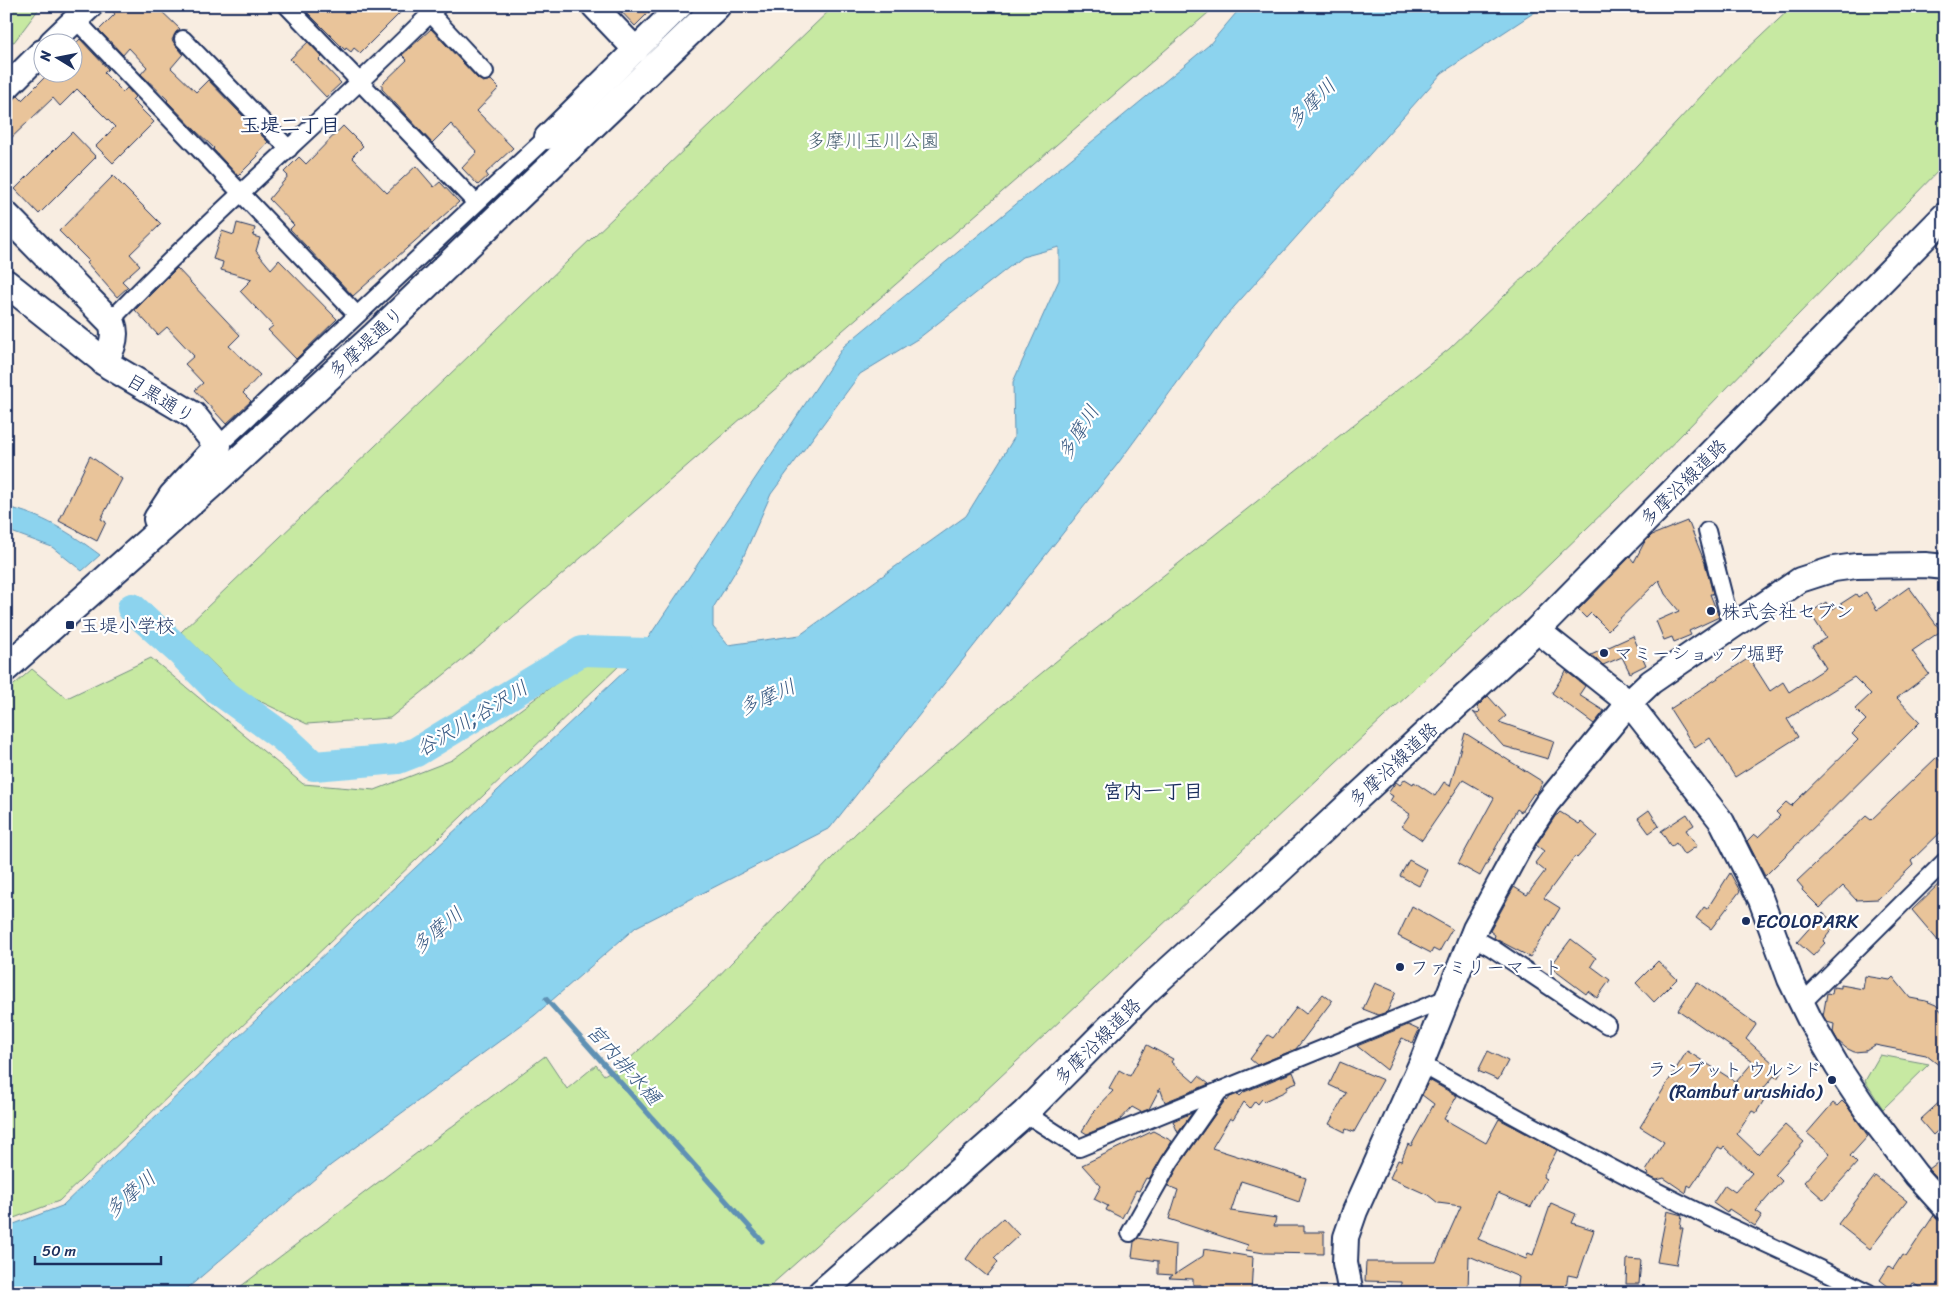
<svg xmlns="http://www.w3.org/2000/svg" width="1951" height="1299" viewBox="0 0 1951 1299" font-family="Sriracha,'Klee One',sans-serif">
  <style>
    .green { fill: #c7e9a2; stroke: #718c80 }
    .water { fill: #8cd3ee; stroke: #5f91b4; fill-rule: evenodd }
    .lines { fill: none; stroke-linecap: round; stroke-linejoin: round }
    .stream { stroke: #5f91b4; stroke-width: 5 }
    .river { stroke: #8cd3ee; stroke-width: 30 }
    .building { fill: #e9c49a; stroke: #1b2f5e }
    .street-casing { stroke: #1b2f5e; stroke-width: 20 }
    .secondary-casing { stroke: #1b2f5e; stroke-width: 28 }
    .primary-casing { stroke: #1b2f5e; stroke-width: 30 }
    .street { stroke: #fff; stroke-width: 16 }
    .secondary { stroke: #fff; stroke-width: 24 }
    .primary { stroke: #fff; stroke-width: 26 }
    .poi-dot { fill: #1b2f5e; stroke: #fff; stroke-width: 2 }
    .labels { text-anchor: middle; stroke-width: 4.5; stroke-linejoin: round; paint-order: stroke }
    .park-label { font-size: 19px; fill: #465e6f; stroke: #fff }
    .street-label { font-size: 19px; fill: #1b2f5e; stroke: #fff }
    .poi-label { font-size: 19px; fill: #1b2f5e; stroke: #fff; text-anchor: start }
    .water-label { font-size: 20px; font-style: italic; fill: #375882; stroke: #fff }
    .neighbourhood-label { font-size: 20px; font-weight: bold; fill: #1b2f5e; stroke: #fff }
  </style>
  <rect width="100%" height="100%" fill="#f8ede1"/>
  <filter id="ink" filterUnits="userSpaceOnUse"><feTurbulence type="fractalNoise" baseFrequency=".02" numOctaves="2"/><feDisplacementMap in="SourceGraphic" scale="10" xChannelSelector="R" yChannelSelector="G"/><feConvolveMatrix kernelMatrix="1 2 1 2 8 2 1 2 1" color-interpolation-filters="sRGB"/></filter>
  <g filter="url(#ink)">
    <!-- green -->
    <g class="green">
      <polygon points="6,6 41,6 14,42 6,40"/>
      <polygon points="834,6 1216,6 475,650 390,718 307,724 243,693 181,632"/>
      <polygon points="1793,6 1945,6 1945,164 1647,470 1524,589 1383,718 902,1169 762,1293 232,1293 545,1056 567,1089 596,1065 604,1075 626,1062 709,986 856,833 988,717 1082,640 1449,349 1612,192 1729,66"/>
      <polygon points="151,658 303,784 375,790 452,760 582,664 616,659 620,665 59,1201 6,1221 6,692 32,669 67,698"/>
      <polygon points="1880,1055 1929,1064 1883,1109 1865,1081"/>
    </g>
    <!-- water -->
    <g class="water">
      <path d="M 1242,6 L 1544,6 L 1442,73 L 1226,316 L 1116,466 L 830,828 L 636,927 L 535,1015 L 331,1165 L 182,1293 L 6,1293 L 6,1227 L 62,1206 L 382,899 L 628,668 L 844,346 L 1209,45 ZM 1059,247 L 1059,280 L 1013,382 L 1014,438 L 966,516 L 800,635 L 728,645 L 713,627 L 713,608 L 741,562 L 771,494 L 860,374 L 919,338 L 1022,257 Z"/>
      <path d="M 6,507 C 41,514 72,534 100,555 L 82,571 L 52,547 L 6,530 Z"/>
    </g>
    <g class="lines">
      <!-- stream -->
      <polyline class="stream" points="546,999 762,1241"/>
      <!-- river -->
      <polyline class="river" points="132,608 180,651 217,689 282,736 314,766 398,759 416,752 582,651 679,654"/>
    </g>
    <!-- building -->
    <g class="building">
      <polygon points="108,6 156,6 180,29 176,32 172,40 183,54 171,68 196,92 208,80 268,142 257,154 258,156 238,176 213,149 214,148 196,131 167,101 168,100 141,74 147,67 129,48 123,55 99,30 115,14"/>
      <polygon points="301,6 407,6 360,53 354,48 351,52 346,48 345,50"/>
      <polygon points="616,6 655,6 635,26"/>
      <polygon points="431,29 478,79 483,82 491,80 499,88 477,111 513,148 486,173 488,176 478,185 462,168 477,152 451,124 432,143 382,89 382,84 407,60 402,55"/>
      <polygon points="80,39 108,69 104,73 123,92 127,88 135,97 132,100 154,122 113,163 96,146 115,127 77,89 60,106 53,98 6,143 6,103 18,96 22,100 50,72 72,72 72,47"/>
      <polygon points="308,42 322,57 319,60 341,83 326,97 290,59"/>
      <polygon points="343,126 363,146 352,157 387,193 416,166 434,187 440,182 459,202 353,296 290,229 294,225 269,199 288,176 284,172 299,157 306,164"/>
      <polygon points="72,132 96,157 39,214 15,189"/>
      <polygon points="113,176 161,224 130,254 140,265 122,281 128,287 117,297 87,263 89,261 59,231"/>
      <polygon points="237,223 255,228 253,236 260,238 256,251 271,269 279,260 337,319 296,359 268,330 273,326 240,291 252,279 221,270 223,262 213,259 222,231 234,235"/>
      <polygon points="177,268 240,335 229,346 260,375 243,393 251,401 226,424 195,390 203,383 185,364 194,356 167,327 158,335 135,310"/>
      <polygon points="90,456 122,479 101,519 106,522 97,541 59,521"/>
      <polygon points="1687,521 1688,524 1689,523 1705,563 1713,594 1710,594 1719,617 1689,631 1691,635 1674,642 1672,637 1664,640 1656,621 1679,611 1665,594 1659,580 1608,630 1591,613 1586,618 1578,610 1630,557 1634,562 1644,543 1652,535"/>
      <polygon points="1909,587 1941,631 1912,651 1929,674 1897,698 1920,722 1765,876 1747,841 1754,834 1758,837 1780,816 1776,812 1786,802 1791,806 1858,740 1852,734 1866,720 1855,709 1871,694 1854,677 1787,719 1798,737 1735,777 1710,738 1695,748 1670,709 1749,658 1770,691 1783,682 1789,692 1826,668 1812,646 1826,638 1810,613 1826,602 1831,610 1856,594 1858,597 1866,592 1877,610"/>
      <polygon points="1633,636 1646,665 1630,673 1622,657 1603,665 1591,655"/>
      <polygon points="1566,671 1585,686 1579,695 1604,711 1594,724 1552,693"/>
      <polygon points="1488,696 1506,716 1499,722 1554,741 1548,759 1503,746 1473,712 1477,714 1480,711 1477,707"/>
      <polygon points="1465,733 1543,782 1536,795 1534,793 1521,812 1517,809 1480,876 1458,864 1494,798 1463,780 1422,840 1402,826 1410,814 1390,801 1393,796 1388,793 1396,782 1400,785 1405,779 1413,784 1414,782 1435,796 1444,782 1450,786"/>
      <polygon points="1937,757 1945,766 1945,828 1911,861 1913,865 1878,899 1856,900 1843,886 1820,908 1802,890 1803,888 1797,881 1866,816 1871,820"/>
      <polygon points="1649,810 1659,826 1649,833 1638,818"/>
      <polygon points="1560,812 1579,824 1581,822 1597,836 1577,858 1575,856 1544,898 1560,908 1530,957 1494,938 1495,935 1490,931 1514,887 1527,895 1545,871 1535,863 1544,851 1536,845 1556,815 1557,815"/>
      <polygon points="1687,814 1694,825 1686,830 1697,846 1684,855 1676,843 1671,847 1661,831"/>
      <polygon points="1409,860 1427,870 1419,886 1400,876"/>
      <polygon points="1730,873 1740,891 1711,929 1696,918 1704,907 1707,909"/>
      <polygon points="1945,878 1945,949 1912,910"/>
      <polygon points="1412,906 1452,929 1439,952 1433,949 1431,953 1398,936"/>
      <polygon points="1823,913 1836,924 1823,941 1825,943 1813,956 1797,942"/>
      <polygon points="1571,939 1596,958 1591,966 1610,980 1597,998 1588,991 1586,994 1550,967"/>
      <polygon points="1658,961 1677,979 1654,1002 1636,983"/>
      <polygon points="1865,976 1890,980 1893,977 1910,998 1926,1001 1936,1005 1945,1016 1945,1070 1926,1055 1875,1045 1866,1051 1854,1052 1846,1048 1838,1041 1833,1032 1834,1024 1827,1022 1823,1016 1827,993 1832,994 1833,987 1841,988 1841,985 1863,989"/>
      <polygon points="1697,982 1755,1023 1756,1025 1746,1039 1782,1071 1777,1079 1774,1076 1757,1096 1764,1100 1756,1113 1752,1111 1737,1134 1758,1154 1785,1125 1804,1142 1775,1174 1782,1181 1756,1211 1762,1215 1755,1226 1729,1209 1727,1213 1713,1203 1725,1185 1735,1192 1752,1173 1724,1146 1722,1149 1718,1147 1691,1187 1688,1185 1686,1193 1664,1178 1657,1180 1648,1176 1649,1174 1646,1171 1664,1142 1640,1127 1687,1051 1736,1082 1753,1062 1678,1010"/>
      <polygon points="1375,983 1396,992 1387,1012 1378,1015 1363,1009"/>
      <polygon points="1323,994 1332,1001 1296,1049 1257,1065 1250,1059 1268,1035 1273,1038 1297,1007 1306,1014"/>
      <polygon points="1408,1025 1419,1030 1413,1043 1402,1038 1387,1070 1357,1046"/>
      <polygon points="1147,1045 1173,1059 1171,1062 1194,1082 1199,1076 1209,1084 1165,1102 1160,1088 1149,1109 1141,1112 1132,1107 1119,1121 1087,1134 1082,1131 1095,1110 1113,1091 1109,1088 1119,1070 1130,1076"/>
      <polygon points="1488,1051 1508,1061 1498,1080 1478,1071"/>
      <polygon points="1340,1062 1383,1080 1354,1132 1346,1129 1345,1132 1329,1124 1346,1093 1329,1085"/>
      <polygon points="1293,1072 1297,1082 1287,1086 1288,1089 1284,1092 1264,1101 1262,1099 1258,1104 1255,1101 1250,1108 1244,1102 1233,1120 1230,1118 1212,1148 1306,1178 1299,1202 1285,1197 1285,1195 1241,1181 1231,1211 1276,1218 1274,1226 1304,1226 1304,1232 1324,1232 1324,1254 1264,1253 1246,1250 1248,1245 1169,1219 1178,1190 1168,1186 1178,1167 1226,1099 1227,1101 1230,1097 1238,1094 1240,1096 1244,1092"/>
      <polygon points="1429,1080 1457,1096 1444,1119 1486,1143 1499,1119 1557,1150 1543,1177 1546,1179 1531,1207 1498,1193 1478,1239 1526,1259 1528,1253 1533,1255 1551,1203 1576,1214 1572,1223 1594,1230 1578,1277 1568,1275 1565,1293 1517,1293 1519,1277 1469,1256 1468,1289 1438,1288 1438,1292 1401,1291 1401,1282 1365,1281 1366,1262 1436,1262 1461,1206 1438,1203 1428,1195 1390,1178 1398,1160 1401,1161 1408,1144 1411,1146 1434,1104 1422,1095"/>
      <polygon points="1945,1097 1945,1124 1933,1135 1920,1120"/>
      <polygon points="1842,1101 1847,1106 1868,1136 1850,1156 1857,1163 1824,1200 1804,1182 1830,1153 1807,1133 1833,1103 1837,1106"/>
      <polygon points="1192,1113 1178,1133 1173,1121"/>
      <polygon points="1153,1131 1172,1141 1149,1179 1146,1178 1139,1191 1136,1190 1122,1218 1106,1210 1108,1206 1094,1199 1101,1186 1082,1165"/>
      <polygon points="1945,1157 1945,1186 1929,1169"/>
      <polygon points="1875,1176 1907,1201 1870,1249 1838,1224"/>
      <polygon points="1667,1211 1682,1215 1680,1228 1683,1228 1676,1265 1657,1262"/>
      <polygon points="1934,1215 1945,1222 1945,1288 1939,1293 1927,1293 1913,1283 1907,1293 1897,1293 1880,1280 1889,1266 1893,1269 1902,1255 1906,1257"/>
      <polygon points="1003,1218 1019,1235 994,1258 998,1262 987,1276 966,1259 981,1238"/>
      <polygon points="1138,1238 1176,1245 1175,1274 1203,1256 1204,1249 1253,1257 1251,1293 1210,1293 1205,1291 1201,1285 1193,1285 1193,1279 1169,1278 1173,1275 1158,1274 1158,1261 1132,1257 1134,1242"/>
      <polygon points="1627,1259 1641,1260 1639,1284 1626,1284"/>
    </g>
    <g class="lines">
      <defs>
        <g id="street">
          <polyline points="287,6 476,203"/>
          <polyline points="430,13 485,72"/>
          <polyline points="76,20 357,315"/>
          <polyline points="183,39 289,149"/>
          <path d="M 110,321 C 215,212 331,113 438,6"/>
          <polyline points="218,446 547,137"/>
          <polyline points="1707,531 1731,625"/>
          <polyline points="1472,937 1492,948 1607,1025"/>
          <polyline points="1802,1003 1945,861"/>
          <path d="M 1421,1064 C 1518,1118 1615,1172 1715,1220 C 1766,1244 1818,1267 1869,1293"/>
          <polyline points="1025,1113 1079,1148 1447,998"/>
          <polyline points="1130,1233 1170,1162 1220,1090"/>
        </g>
        <g id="secondary">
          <polyline points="594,6 636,50"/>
          <polyline points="52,42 90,6"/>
          <polyline points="6,88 42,52"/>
          <polyline points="547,137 680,6"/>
          <polyline points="1537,630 1629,703 1722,822 1761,900 1790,979 1809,1018 1837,1066 1867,1111 1916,1175 1945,1207"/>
          <polyline points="1351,1293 1345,1263 1346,1237 1355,1211 1421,1064 1475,929 1526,835 1547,803 1629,703 1651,682 1800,580 1834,569 1856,566 1925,565 1945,567"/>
        </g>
        <g id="primary">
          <path d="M 6,215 L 112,323 C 117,336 111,351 104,362"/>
          <polyline points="6,283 110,366 193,415 218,446 172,496 157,519"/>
          <polyline points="6,668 211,485 375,335 717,6"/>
          <polyline points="821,1293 1025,1113 1145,992 1273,876 1537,630 1945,216"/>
        </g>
      </defs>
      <!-- street casing -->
      <use href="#street" class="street-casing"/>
      <!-- secondary casing -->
      <use href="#secondary" class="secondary-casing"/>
      <!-- primary casing -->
      <use href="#primary" class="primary-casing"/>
      <!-- street -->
      <use href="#street" class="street"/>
      <!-- secondary -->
      <use href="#secondary" class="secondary"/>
      <!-- primary -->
      <use href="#primary" class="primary"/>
    </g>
  </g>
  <!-- markers -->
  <g class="poi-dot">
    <circle cx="1711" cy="611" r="5"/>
    <rect x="65" y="620" width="10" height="10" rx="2.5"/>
    <circle cx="1604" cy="653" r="5"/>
    <circle cx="1746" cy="921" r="5"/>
    <circle cx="1400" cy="967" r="5"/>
    <circle cx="1832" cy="1080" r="5"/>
  </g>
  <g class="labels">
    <!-- park labels -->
    <g class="park-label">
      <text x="873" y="147">多摩川玉川公園</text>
    </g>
    <!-- street labels -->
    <g class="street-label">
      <text transform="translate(366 342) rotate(-43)" y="7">多摩堤通り</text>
      <text transform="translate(161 398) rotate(32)" y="7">目黒通り</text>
      <text transform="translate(1683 482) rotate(-45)" y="7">多摩沿線道路</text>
      <text transform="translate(1393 764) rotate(-43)" y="7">多摩沿線道路</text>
      <text transform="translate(1097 1041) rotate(-45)" y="7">多摩沿線道路</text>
    </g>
    <!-- poi labels -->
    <g class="poi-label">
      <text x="1721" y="618">株式会社セブン</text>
      <text x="80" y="632">玉堤小学校</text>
      <text x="1614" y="660">マミーショップ堀野</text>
      <text x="1756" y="928">ECOLOPARK</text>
      <text x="1410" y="974">ファミリーマート</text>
      <text x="1822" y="1076" text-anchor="end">ランブット ウルシド<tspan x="1822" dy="22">(Rambut urushido)</tspan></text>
    </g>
    <!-- water labels -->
    <g class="water-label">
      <text transform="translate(1311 103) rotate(-45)" y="7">多摩川</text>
      <text transform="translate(1078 432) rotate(-58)" y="7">多摩川</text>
      <text transform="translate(767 697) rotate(-24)" y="7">多摩川</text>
      <text transform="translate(472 718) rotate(-31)" y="7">谷沢川;谷沢川</text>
      <text transform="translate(437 930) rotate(-40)" y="7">多摩川</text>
      <text transform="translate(624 1064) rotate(48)" y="7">宮内排水樋</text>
      <text transform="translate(130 1194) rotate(-41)" y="7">多摩川</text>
    </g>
    <!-- neighbourhood labels -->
    <g class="neighbourhood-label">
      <text x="290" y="132">玉堤二丁目</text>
      <text x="1153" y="798">宮内一丁目</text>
    </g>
  </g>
  <!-- margin -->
  <rect width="1951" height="1299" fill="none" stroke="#fff" stroke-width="25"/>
  <rect x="12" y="12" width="1926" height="1274" fill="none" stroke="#1b2f5e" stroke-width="2" filter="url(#ink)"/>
  <!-- north arrow -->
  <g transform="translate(58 58) rotate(280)"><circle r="24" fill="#ffffff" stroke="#a4acbf"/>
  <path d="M0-4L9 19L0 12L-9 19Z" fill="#1b2f5e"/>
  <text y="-8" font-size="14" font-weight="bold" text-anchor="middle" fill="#1b2f5e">N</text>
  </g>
  <!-- scale -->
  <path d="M35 1256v8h126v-8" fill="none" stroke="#1b2f5e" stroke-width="2.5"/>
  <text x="42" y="1256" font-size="15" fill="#1b2f5e" stroke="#ffffff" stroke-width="4" paint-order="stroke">50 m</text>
</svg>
